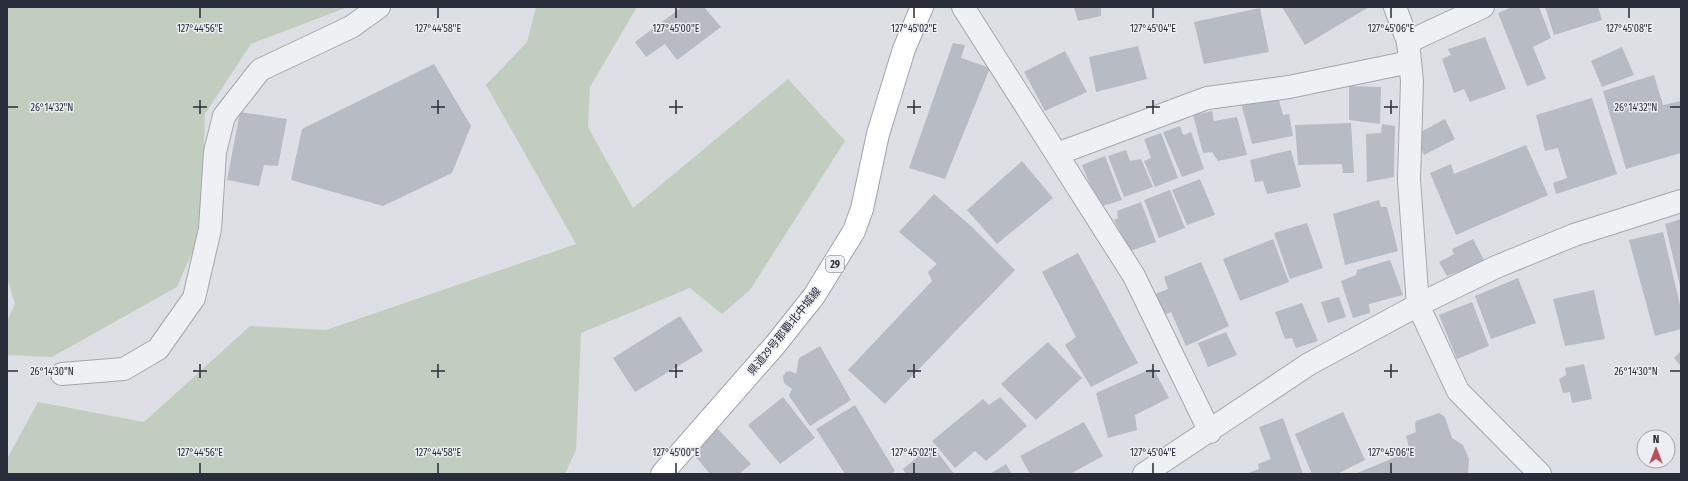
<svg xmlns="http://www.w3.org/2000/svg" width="1688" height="481" viewBox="0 0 1688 481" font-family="'Fira Sans Condensed','Noto Sans JP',sans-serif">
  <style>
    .green { fill: #c1cebf }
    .building { fill: #b7bbc4 }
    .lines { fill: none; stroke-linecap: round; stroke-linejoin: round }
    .street-casing { stroke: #a3a6ae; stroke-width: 24 }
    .primary-casing { stroke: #9da3af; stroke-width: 24 }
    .street { stroke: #eff0f4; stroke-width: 22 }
    .primary { stroke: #fff; stroke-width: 22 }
    .ticks { fill: none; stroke: #282d39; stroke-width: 1.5 }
    .labels { text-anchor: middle; stroke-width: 3; stroke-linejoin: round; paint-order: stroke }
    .shield { fill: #eceef3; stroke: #636771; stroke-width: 1 }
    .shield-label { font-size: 10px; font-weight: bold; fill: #282d39 }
    .street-label { font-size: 11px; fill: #282d39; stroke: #eceef3 }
    .ticks-label { font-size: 10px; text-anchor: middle; fill: #282d39; stroke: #eceef3; stroke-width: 3; stroke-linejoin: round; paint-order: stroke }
  </style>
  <rect width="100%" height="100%" fill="#dddfe5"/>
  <!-- green -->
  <g class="green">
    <polygon points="9,7 348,7 251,44 205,114 202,230 177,287 52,357 7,355 7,321 15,304 7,278 7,10"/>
    <polygon points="536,7 637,7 590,87 588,127 633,208 788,79 845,141 750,290 722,314 690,288 581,333 576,450 565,474 7,474 7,459 38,402 144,422 250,326 326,330 576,244 486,85 527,42"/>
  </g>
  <!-- building -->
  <g class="building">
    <polygon points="682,7 704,7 721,27 677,60 665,44 646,57 635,42"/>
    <polygon points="1074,7 1101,7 1101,16 1078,21"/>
    <polygon points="1282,7 1369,7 1305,45"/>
    <polygon points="1512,7 1539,7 1551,38 1533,47 1546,79 1527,86 1498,13"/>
    <polygon points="1545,7 1598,7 1602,20 1554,35"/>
    <polygon points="1260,8 1269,52 1204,64 1194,22"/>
    <polygon points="1485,37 1506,89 1470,102 1464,89 1454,93 1442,59 1451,55 1448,49"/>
    <polygon points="953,43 965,45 961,58 990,68 945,179 909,168"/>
    <polygon points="1138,46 1147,79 1096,92 1089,57"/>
    <polygon points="1622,47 1634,75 1602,87 1591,61"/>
    <polygon points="1065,51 1087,92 1045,111 1024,72"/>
    <polygon points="434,64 471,126 452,173 383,206 291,180 302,129"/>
    <polygon points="1654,75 1663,105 1681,101 1681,153 1626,169 1603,91"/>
    <polygon points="1349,86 1381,87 1380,124 1349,120"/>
    <polygon points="1277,93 1283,115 1289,114 1293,136 1252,144 1241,103"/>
    <polygon points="1592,98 1617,174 1556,194 1553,183 1567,178 1558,148 1545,151 1536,115"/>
    <polygon points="1212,111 1214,121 1237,117 1247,155 1218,161 1212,152 1203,153 1193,115"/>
    <polygon points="240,112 287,119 278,166 264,165 259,186 227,180"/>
    <polygon points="1445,119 1455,139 1424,155 1418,141 1419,133"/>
    <polygon points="1351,123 1354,173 1343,173 1342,164 1298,165 1295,125"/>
    <polygon points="1382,124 1395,126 1394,177 1367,182 1366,134 1381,133"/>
    <polygon points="1180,126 1183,135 1191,132 1204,169 1182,177 1163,132"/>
    <polygon points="1161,133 1178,178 1155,187 1144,161 1151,158 1144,139"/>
    <polygon points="1526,145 1548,195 1456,235 1430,173 1451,164 1454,174"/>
    <polygon points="1126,150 1130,161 1141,159 1153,187 1124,197 1108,156"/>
    <polygon points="1291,150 1301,187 1267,194 1263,181 1255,182 1250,160"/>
    <polygon points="1105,156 1122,200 1099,207 1082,165"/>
    <polygon points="1022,161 1053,198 997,244 967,210"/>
    <polygon points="1200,179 1215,215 1187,225 1172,190"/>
    <polygon points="1170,190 1185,228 1159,238 1144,200"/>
    <polygon points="934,194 972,227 1015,270 885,404 848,370 932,281 928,272 937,264 899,232"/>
    <polygon points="1379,200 1381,207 1387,207 1398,251 1345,265 1333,214"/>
    <polygon points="1141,202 1156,242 1130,251 1114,220 1118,218 1117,211"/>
    <polygon points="1681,219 1681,286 1680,286 1665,224"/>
    <polygon points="1307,223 1323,268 1290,279 1274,233"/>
    <polygon points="1663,232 1681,309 1681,329 1655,336 1629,240"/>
    <polygon points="1273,239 1289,282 1240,301 1223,259"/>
    <polygon points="1473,239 1485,262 1447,276 1439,262 1454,254 1452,249"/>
    <polygon points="1078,253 1138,363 1091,387 1065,345 1076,337 1042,272"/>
    <polygon points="1390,260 1403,295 1369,304 1370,313 1353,318 1341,281 1356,275 1357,270"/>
    <polygon points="1201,262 1229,326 1186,346 1171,312 1163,316 1153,295 1168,289 1164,277"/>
    <polygon points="1518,278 1536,323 1491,339 1475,296"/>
    <polygon points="1594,290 1605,339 1565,346 1553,299"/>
    <polygon points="1339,297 1346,317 1328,323 1321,302"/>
    <polygon points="1472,302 1489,346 1457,359 1439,315"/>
    <polygon points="1302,303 1318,341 1296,348 1292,338 1285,339 1275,312"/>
    <polygon points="680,316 703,351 635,392 613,358"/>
    <polygon points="1226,332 1237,355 1208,367 1198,343"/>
    <polygon points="1048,342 1082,378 1036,420 1001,384"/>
    <polygon points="820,346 851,400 810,426 789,396 792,389 784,383 783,376 786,372 790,371 796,374 799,358"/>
    <polygon points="1681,351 1681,366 1674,358"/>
    <polygon points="1584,364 1592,399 1572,403 1570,392 1563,393 1559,379 1566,375 1565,368"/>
    <polygon points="1153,368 1169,398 1135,415 1137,430 1108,438 1096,393"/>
    <polygon points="783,397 815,438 780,464 748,425"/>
    <polygon points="1000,397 1027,426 986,461 975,451 955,468 932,441 983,399 989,405"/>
    <polygon points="855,405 895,471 890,474 845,474 816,429"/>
    <polygon points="1343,412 1365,460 1337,474 1312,474 1295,434"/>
    <polygon points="1439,413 1445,417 1452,438 1463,445 1469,459 1468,474 1355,474 1410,451 1406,436 1416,432 1415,425 1416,421"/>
    <polygon points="1283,418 1303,474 1245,474 1259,469 1258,464 1271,459 1259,427"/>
    <polygon points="1084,422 1103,456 1070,474 1030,474 1020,456"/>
    <polygon points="717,428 751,464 739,474 710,474 691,451"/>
    <polygon points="932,445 954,474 906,474 903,469"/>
    <polygon points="1006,464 1012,474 990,474"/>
  </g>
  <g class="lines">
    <defs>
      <g id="street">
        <polyline points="963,7 1134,276 1210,432"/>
        <polyline points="1395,7 1408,42 1412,81 1409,180 1418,305 1458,391 1540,474"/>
        <polyline points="1408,42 1483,7"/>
        <polyline points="1057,154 1207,98 1289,87 1410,62"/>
        <polyline points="62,374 124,369 158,349 194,298 210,229 215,152 224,116 260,70 351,27 379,7"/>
        <polyline points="1144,474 1309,364 1418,305 1496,267 1574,235 1681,201"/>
      </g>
      <polyline id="primary" points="662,474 775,345 814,296 854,231 862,209 878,134 904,49 922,7"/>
    </defs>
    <!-- street casing -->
    <use href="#street" class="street-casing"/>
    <!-- primary casing -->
    <use href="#primary" class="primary-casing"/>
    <!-- street -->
    <use href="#street" class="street"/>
    <!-- primary -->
    <use href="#primary" class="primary"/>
  </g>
  <!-- ticks -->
  <path class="ticks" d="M 200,8 L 200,18M 438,8 L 438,18M 676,8 L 676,18M 914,8 L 914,18M 1153,8 L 1153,18M 1391,8 L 1391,18M 1629,8 L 1629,18M 200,100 L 200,114M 438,100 L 438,114M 676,100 L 676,114M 914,100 L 914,114M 1153,100 L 1153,114M 1391,100 L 1391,114M 8,107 L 18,107M 193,107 L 207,107M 431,107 L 445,107M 669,107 L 683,107M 907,107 L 921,107M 1146,107 L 1160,107M 1384,107 L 1398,107M 1670,107 L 1680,107M 200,364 L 200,378M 438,364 L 438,378M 676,364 L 676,378M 914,364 L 914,378M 1153,364 L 1153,378M 1391,364 L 1391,378M 8,371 L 18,371M 193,371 L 207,371M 431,371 L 445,371M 669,371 L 683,371M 907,371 L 921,371M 1146,371 L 1160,371M 1384,371 L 1398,371M 1670,371 L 1680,371M 200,463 L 200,473M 438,463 L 438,473M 676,463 L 676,473M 914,463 L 914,473M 1153,463 L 1153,473M 1391,463 L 1391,473"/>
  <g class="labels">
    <!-- shield labels -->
    <rect class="shield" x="826" y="256" width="18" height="16" rx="3"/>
    <g class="shield-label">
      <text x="835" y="268">29</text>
    </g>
    <!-- street labels -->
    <g class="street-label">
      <text transform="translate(784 331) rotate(-51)" y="4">県道29号那覇北中城線</text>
    </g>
  </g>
  <g class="ticks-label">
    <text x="200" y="32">127°44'56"E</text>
    <text x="438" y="32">127°44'58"E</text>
    <text x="676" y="32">127°45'00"E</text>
    <text x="914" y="32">127°45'02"E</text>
    <text x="1153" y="32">127°45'04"E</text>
    <text x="1391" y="32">127°45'06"E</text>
    <text x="1629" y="32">127°45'08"E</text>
    <text x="52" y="111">26°14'32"N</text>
    <text x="1636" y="111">26°14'32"N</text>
    <text x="52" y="375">26°14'30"N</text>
    <text x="1636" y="375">26°14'30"N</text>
    <text x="200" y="456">127°44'56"E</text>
    <text x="438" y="456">127°44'58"E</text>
    <text x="676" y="456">127°45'00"E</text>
    <text x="914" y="456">127°45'02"E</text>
    <text x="1153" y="456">127°45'04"E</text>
    <text x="1391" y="456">127°45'06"E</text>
  </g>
  <!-- border -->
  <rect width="1688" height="481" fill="none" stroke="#282d39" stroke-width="16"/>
  <!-- north arrow -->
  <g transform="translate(1656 449)"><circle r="19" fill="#eceef3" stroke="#9ea1a9"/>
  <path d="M0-3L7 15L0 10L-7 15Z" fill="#be4d57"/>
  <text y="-6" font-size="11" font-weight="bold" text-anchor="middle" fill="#282d39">N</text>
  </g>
</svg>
